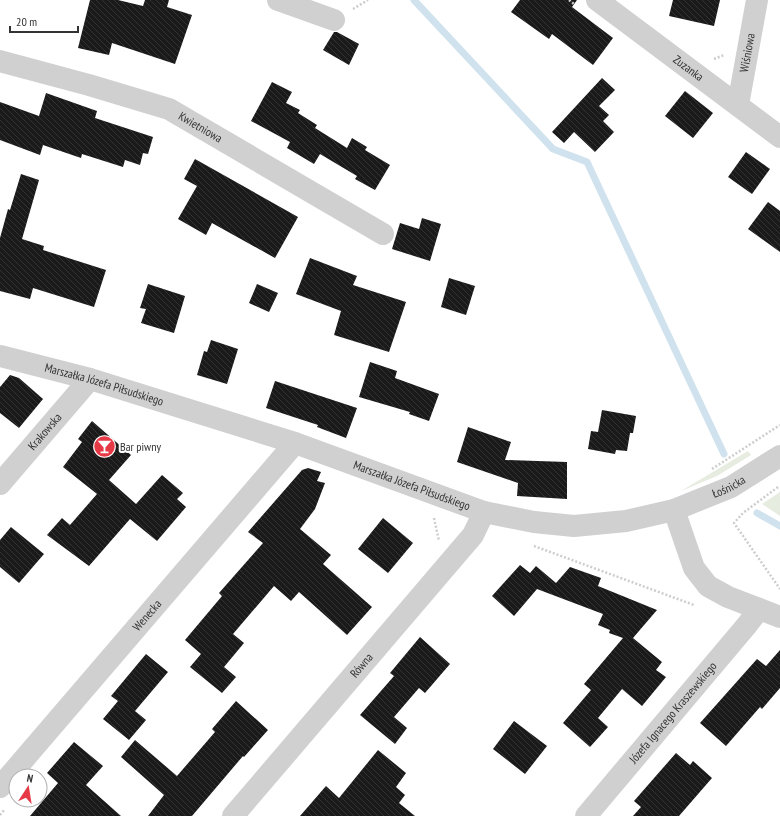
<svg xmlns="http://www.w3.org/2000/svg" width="780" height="816" viewBox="0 0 780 816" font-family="'PT Sans Narrow',sans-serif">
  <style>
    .green { fill: #e6ecdf }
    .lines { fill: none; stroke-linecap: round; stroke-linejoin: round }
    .stream { stroke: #cfe2ee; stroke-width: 7 }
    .building { fill: url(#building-back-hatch) }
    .path { stroke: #cdcdcd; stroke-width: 2.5; stroke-dasharray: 2 2; stroke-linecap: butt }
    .minor { stroke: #d0d0d0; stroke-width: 22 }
    .tertiary { stroke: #d0d0d0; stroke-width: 22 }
    .labels { text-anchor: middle; stroke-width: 4; stroke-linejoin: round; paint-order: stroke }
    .street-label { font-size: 12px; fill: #333; stroke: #fff }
    .poi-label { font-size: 12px; fill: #333; stroke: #fff; text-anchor: start }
  </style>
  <defs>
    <pattern id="building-back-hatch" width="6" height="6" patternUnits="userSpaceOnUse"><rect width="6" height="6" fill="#1a1a1a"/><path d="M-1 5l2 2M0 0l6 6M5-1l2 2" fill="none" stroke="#333"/></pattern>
  </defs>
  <rect width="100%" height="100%" fill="#fff"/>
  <!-- green -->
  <g class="green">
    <polygon points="748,451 751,455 717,476 681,491"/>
    <polygon points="780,492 780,516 762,504"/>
  </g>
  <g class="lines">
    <!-- stream -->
    <g class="stream">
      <polyline points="414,0 553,149 587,162 724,454"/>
      <polyline points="757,513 780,526"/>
    </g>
  </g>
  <!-- building -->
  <g class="building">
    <polygon points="90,0 118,0 143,6 145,0 169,0 167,7 192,15 175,64 112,43 109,55 78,48"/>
    <polygon points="520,0 577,0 572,7 613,38 593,65 552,34 549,39 511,12"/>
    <polygon points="673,0 720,0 714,26 669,16"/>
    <polygon points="334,32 337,32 359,44 349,65 323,50"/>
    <polygon points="602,78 615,90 599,106 609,115 603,121 614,132 595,152 574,132 564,143 552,132"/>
    <polygon points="272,82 292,92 286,103 300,110 298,113 317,125 315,128 347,148 352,138 367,147 365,150 390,165 375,190 355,179 357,176 320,154 314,164 287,148 290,142 251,121"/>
    <polygon points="685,91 713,113 693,138 665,116"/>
    <polygon points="46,93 97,111 95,118 153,137 148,154 143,153 140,165 125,160 123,167 82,154 81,158 43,145 40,155 0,140 0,102 39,116"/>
    <polygon points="746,152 770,169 752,194 728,177"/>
    <polygon points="195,159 298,217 275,258 212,223 206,235 178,219 197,186 184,179"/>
    <polygon points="21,174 39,180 22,239 44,246 43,250 106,270 94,307 33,288 30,299 0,291 0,238 8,209 10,210"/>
    <polygon points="768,202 780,211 780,252 748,229"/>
    <polygon points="422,218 441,224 430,261 392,249 400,223 419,229"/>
    <polygon points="310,258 357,276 353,285 406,302 389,352 334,335 341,311 296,294"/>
    <polygon points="449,278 475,286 466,315 441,307"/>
    <polygon points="148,284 185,296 174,333 141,323 146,309 140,308"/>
    <polygon points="257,284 278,293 269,312 249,303"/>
    <polygon points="211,340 238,349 227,384 197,375 204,351 207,352"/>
    <polygon points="370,362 397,371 395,378 439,394 429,421 409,414 410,412 359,397"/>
    <polygon points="10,375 19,378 43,399 19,428 0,413 0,387"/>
    <polygon points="275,381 357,408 346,438 317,427 318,425 266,408"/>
    <polygon points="602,410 636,416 633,433 630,433 627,451 616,450 615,454 588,449 591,431 598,432"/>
    <polygon points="92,421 131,455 109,480 136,504 162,475 183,493 177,499 186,507 157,541 130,519 89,566 47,535 62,518 70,525 97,494 63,467 82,442 78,439"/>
    <polygon points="468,427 511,442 505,460 567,462 567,499 517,496 518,483 457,462"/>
    <polygon points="308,468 321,472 317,481 325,483 315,509 300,529 331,555 323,564 372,607 347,635 299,592 291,601 274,586 233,634 244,643 224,667 236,677 222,693 190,667 201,654 185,640 222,596 219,593 263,543 248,532 302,470"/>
    <polygon points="383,518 413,543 388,573 358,549"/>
    <polygon points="11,527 44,554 19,583 0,567 0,540"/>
    <polygon points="520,565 530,573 536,566 556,583 570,567 601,578 598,586 657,610 633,638 662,662 656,670 666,677 642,706 622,689 598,718 608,727 590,747 563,723 591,690 584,684 623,638 609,633 610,630 598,625 603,614 537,589 514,616 492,596"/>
    <polygon points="420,637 450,664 425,693 419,688 394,717 407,728 395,744 360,715 394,676 390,673"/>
    <polygon points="780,650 780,688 762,709 760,707 726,746 700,723 757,659 766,666"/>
    <polygon points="146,654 168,672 135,711 146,720 129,740 103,719 118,701 111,696"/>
    <polygon points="236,701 268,730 244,757 243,756 192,816 148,816 164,795 121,757 135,740 177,776 215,732 212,729"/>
    <polygon points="514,721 547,746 525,774 493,749"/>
    <polygon points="74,742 103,766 86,785 121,816 30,816 58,783 47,773"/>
    <polygon points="378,750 406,773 396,787 405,795 399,803 415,816 300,816 326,786 339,798"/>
    <polygon points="676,753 690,765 693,761 712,778 679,816 633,816 641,807 634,801"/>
  </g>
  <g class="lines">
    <!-- path -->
    <g class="path">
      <polyline points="569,0 574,4"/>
      <polyline points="353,9 368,0"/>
      <polyline points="714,59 724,55"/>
      <polyline points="712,469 780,425"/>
      <polyline points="778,487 743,513 734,523 780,589"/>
      <polyline points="434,518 439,541"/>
      <polyline points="534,546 694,605"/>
      <polyline points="0,815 5,809"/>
    </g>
    <!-- minor -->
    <g class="minor">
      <polyline points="278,0 334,20"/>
      <path id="s1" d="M 597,0 L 780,137"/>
      <path id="s2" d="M 0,61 L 89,85 L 169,109 L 383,234"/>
      <path id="s3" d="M 738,105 L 757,0"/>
      <path id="s4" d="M 0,484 L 90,379"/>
      <polyline points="674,510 694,568 708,586 728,597 780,617"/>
      <path id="s5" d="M 0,787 L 295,443"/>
      <path id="s6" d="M 586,816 L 747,625 L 759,609"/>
    </g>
    <!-- tertiary -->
    <g class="tertiary">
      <path id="s7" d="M 0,356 L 90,379 L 295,443 L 484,512 L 534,522 L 574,526 L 626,521 L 674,510 L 731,487 L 780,456"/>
      <path id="s8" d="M 233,816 L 473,535 L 484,512"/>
    </g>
  </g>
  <!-- icons -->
  <defs>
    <symbol id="bar-disc" viewBox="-11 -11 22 22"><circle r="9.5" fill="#e63946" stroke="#fff"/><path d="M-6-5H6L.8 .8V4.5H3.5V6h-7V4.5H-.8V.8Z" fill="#fff"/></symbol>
  </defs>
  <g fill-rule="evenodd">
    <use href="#bar-disc" x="92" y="434" width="25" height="25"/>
  </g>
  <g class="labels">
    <!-- street labels -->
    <g class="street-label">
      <text dy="4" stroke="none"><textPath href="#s3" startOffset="53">Wiśniowa</textPath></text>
      <text dy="4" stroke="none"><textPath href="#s1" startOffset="114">Zuzanka</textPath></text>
      <text dy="4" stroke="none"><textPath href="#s2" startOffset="212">Kwietniowa</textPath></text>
      <text dy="4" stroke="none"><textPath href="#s7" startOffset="108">Marszałka Józefa Piłsudskiego</textPath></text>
      <text dy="4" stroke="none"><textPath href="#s4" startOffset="69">Krakowska</textPath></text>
      <text dy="4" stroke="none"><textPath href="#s7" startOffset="432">Marszałka Józefa Piłsudskiego</textPath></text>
      <text dy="4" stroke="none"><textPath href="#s7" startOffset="761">Łośnicka</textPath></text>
      <text dy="4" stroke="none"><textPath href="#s5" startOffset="226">Wenecka</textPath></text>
      <text dy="4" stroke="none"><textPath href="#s8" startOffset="198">Równa</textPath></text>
      <text dy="4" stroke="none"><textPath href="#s6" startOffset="135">Józefa Ignacego Kraszewskiego</textPath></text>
    </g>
    <!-- poi labels -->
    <g class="poi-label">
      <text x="120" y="451">Bar piwny</text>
    </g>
  </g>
  <!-- north arrow -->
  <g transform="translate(28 788) rotate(12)"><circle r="19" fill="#ffffff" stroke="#adadad"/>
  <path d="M0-3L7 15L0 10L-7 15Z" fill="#e63946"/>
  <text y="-6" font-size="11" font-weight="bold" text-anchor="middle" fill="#333333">N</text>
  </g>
  <!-- scale -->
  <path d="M10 26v6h68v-6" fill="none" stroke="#333333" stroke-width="2"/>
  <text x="16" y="26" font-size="12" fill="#333333" stroke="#ffffff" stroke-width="3" paint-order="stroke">20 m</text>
</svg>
